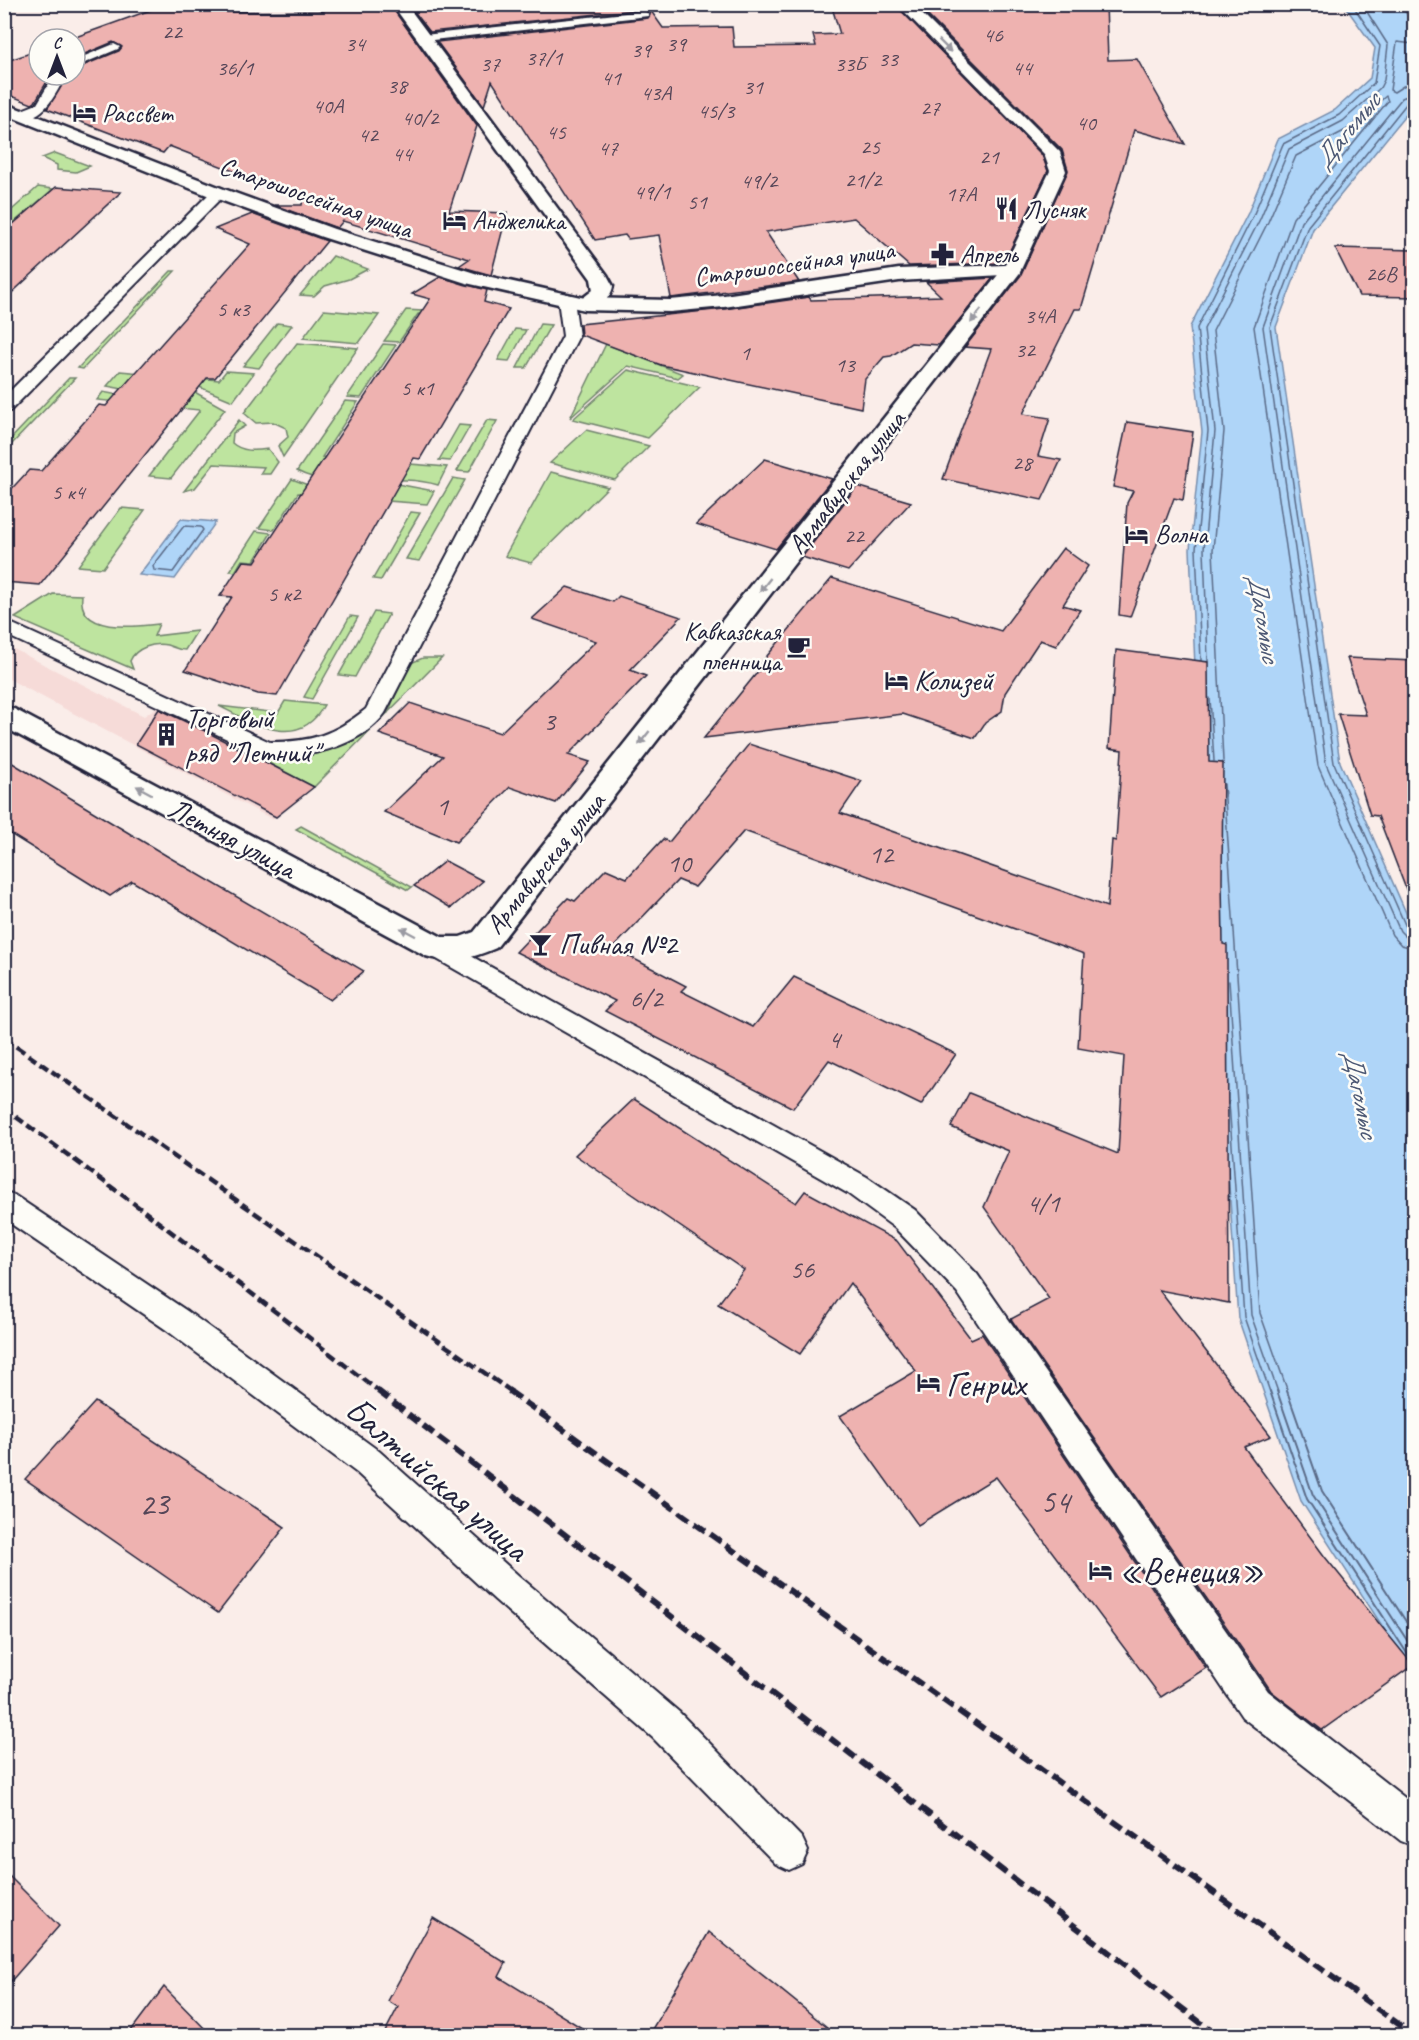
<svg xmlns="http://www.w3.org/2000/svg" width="1419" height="2040" viewBox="0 0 1419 2040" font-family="Caveat,sans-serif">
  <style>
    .built { fill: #f6dbd8 }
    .green { fill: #bee49f; stroke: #70836d; stroke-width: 1.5 }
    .water { fill: #afd5f8; stroke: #778dac; stroke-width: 1.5 }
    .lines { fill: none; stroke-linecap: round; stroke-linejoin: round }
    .shore-far1 { stroke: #5a6a87; stroke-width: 1.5 }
    .shore { stroke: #5a6a87; stroke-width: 2 }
    .building { fill: #eeb2b0; stroke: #22223b; stroke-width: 1.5 }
    .service-casing { stroke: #22223b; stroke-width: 4 }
    .minor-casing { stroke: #22223b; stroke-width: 5 }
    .tertiary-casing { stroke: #22223b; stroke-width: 5 }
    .service { fill: #fdfcf7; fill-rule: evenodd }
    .minor { fill: #fdfcf7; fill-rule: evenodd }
    .tertiary { fill: #fdfcf7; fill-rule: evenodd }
    .rail-far1 { stroke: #22223b; stroke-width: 4.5; stroke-dasharray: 10 4.5; stroke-linecap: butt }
    .rail { stroke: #22223b; stroke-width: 6; stroke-dasharray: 13 6; stroke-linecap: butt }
    .oneway { fill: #9a9aa2 }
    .labels { text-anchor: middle; stroke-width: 5; stroke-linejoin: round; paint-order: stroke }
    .far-number-label { font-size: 22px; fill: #554658 }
    .far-poi-label { font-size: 26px; fill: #22223b; stroke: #fdfcf7; text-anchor: start }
    .far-street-label { font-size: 26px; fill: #22223b; stroke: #fdfcf7 }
    .far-water-label { font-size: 27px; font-style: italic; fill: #4c5874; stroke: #fdfcf7 }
    .number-label { font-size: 27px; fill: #554658 }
    .poi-label { font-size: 30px; fill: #22223b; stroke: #fdfcf7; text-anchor: start }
    .street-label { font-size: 30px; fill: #22223b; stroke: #fdfcf7 }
    .near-number-label { font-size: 33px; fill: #554658 }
    .near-poi-label { font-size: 36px; fill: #22223b; stroke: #fdfcf7; text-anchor: start }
    .near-street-label { font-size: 36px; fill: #22223b; stroke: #fdfcf7 }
  </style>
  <rect width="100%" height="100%" fill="#faede9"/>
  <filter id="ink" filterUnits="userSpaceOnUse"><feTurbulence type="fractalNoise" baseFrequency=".0167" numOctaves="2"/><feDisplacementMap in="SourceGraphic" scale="12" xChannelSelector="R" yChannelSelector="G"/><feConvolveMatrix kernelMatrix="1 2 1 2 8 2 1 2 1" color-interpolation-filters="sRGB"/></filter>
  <g filter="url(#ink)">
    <!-- built -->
    <polygon class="built" points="4,644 144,716 157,707 314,787 272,819 5,677"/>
    <!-- green -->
    <g class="green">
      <polygon points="55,153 90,166 76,172 57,170 57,165 42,158"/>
      <polygon points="38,187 53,189 5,230 5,216"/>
      <polygon points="333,256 368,269 349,279 325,286 314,296 300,295"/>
      <polygon points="171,271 175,271 83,369 78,368"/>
      <polygon points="324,310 379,315 359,343 303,338"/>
      <polygon points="406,310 438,312 436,315 418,314 399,342 384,341"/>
      <polygon points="277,323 292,325 259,368 243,366"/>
      <polygon points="540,324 551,325 526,368 517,368"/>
      <polygon points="515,329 526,330 509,361 498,360"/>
      <polygon points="297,343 358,348 283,457 278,446 288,437 286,428 273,422 256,423 244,413"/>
      <polygon points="383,344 396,345 361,398 347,397"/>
      <polygon points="606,344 683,374 678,378 628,366 570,418"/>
      <polygon points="628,370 700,387 648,438 573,419"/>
      <polygon points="120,371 219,380 226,371 254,373 233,401 197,386 128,390 107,386"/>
      <polygon points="69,378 75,378 11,445 5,445"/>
      <polygon points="191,390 225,409 171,478 149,476 200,410 97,400 103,392 123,396"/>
      <path d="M 345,401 L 358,402 L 322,457 L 447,467 L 438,485 C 393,471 335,492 297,471 Z"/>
      <path d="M 239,420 L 245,426 L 233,433 L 232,443 C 242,452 255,451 268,449 L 278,462 L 270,474 L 260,474 L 264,467 L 214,464 L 195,488 L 184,491 Z"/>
      <polygon points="487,420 497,421 469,472 457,471"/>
      <polygon points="459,425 470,426 450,461 439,460"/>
      <polygon points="586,430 649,446 615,480 550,463"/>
      <polygon points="551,472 608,487 531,563 505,556"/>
      <polygon points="453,478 465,480 419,561 406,559"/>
      <polygon points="292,479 337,496 298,493 274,530 259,528"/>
      <polygon points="397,484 434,491 427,504 388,501"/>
      <polygon points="121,508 145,510 103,568 78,566"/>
      <polygon points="411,512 420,513 381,580 373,579"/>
      <polygon points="256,531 271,533 254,561 242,560 235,572 230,571"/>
      <path d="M 53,594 L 82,595 C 77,634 134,627 159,624 L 154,636 L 197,631 L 185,650 C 177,650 174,647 167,645 C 154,642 135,648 130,661 L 133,669 L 15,618 Z"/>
      <polygon points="374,612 389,614 355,677 339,675"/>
      <polygon points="350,616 358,617 312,699 304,697"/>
      <polygon points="423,658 442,658 314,787 257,757 285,758 316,753 327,749 388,713 408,664"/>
      <path d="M 285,701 L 324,705 C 299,752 253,723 219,706 L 278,713 Z"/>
      <polygon points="301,826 412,887 408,890 296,829"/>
    </g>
    <!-- water -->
    <g class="water">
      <polygon points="1344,5 1400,5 1414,24 1414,100 1413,106 1313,229 1276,327 1340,762 1414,931 1414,1675 1301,1501 1238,1318 1197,714 1190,549 1202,432 1190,327 1248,213 1278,139 1335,110 1370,78 1375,48"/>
      <polygon points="181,519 216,522 175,579 139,575"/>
    </g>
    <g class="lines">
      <!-- shore-far1 -->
      <g class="shore-far1">
        <polyline points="1414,44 1397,42 1390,90 1394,92 1405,85 1414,84"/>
        <polyline points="1414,93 1402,98 1301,222 1263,327 1326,764 1400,931 1406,937 1414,939"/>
        <polyline points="1414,100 1407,103 1308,226 1270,327 1334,763 1406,927 1414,931"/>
        <polygon points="184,526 201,527 203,530 173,572 154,570 153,566"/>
        <polyline points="1201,660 1196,549 1208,431 1197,328 1253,216 1283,144 1339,115 1374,83 1380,46 1352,4"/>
        <polyline points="1208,661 1204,549 1215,431 1204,329 1260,219 1289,149 1343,121 1380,88 1384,80 1388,45 1362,4"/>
        <polyline points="1210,698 1214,761"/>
        <polyline points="1223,761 1213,550 1224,431 1213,331 1268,222 1296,156 1348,129 1386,96 1388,101 1293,218 1254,327 1318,766 1392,935 1401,945 1414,948"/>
        <polyline points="1224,784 1260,1313 1288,1392"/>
        <polyline points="1229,981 1251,1315 1278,1392"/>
        <polyline points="1229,1102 1244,1317 1270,1392"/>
      </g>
      <!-- shore -->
      <g class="shore">
        <polyline points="1270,1391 1307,1499 1414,1664"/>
        <polyline points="1277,1391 1313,1495 1414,1651"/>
        <polyline points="1287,1391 1322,1491 1414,1634"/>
      </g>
    </g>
    <!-- building -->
    <g class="building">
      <polygon points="167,4 225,4 221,12 324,11 326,6 391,6 477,126 449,211 507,213 491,275 459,266 469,259 343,221 337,228 274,205 302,205 303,198 169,146 163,153 47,109 68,75 75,75 75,69 119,51 122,47 113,42 75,58 75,39 70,39"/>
      <polygon points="439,4 646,4 663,28 732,27 734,47 816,46 813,35 840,34 831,4 895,4 1042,155 1048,171 1004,263 909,266 854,218 766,232 799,282 671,298 659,235 628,239 625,235 595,240 492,81 484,106 437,42 648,18 650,12 644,9 430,32 410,6"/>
      <polygon points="916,4 1106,4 1108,60 1137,59 1185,144 1134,130 1081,309 1075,309 1023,414 1050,418 1038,456 1061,460 1042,500 943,479 991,349 965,347 1021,275 1068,170 1062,150"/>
      <polygon points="39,50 39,75 51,75 35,102 32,104 4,93 4,62"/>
      <polygon points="56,187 121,192 4,300 4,232"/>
      <polygon points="252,214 327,241 215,378 207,378 40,585 4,582 4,497 29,470 41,471 99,405 106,406 250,244 215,229"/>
      <polygon points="1335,248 1414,250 1414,297 1359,296"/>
      <polygon points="440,277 487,290 484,302 509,309 420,459 414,458 277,696 258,694 185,670 232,597 220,596 243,561 255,562 430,299 412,294"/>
      <polygon points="993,278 939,345 911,343 891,356 884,357 865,379 861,408 661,365 581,335 580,324 724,309 809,297 811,300 941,296 926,282"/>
      <polygon points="1127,422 1193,432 1183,500 1174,498 1130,617 1119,615 1127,503 1133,491 1113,487"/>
      <polygon points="765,459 832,479 776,549 696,524"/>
      <polygon points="857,486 911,502 848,571 802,557"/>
      <polygon points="1063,548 1088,566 1063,605 1080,610 1056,646 1040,640 1005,693 1002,711 985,723 975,738 903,714 704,738 760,669 757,668 832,578 1001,631"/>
      <polygon points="567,587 613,602 619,596 681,617 630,670 646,676 568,755 590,762 556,803 510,787 456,842 384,812 443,756 379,734 410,703 500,733 596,641 532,619"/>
      <polygon points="1116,650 1208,662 1209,762 1223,763 1222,881 1223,944 1227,945 1227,962 1229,1303 1159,1290 1271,1436 1244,1447 1325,1557 1413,1665 1322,1730 1271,1691 1263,1679 1011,1319 1049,1299 984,1207 1009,1151 951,1127 969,1093 1118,1154 1124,1056 1078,1048 1084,954 744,831 695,887 678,880 613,948 686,986 681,991 753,1027 794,977 956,1054 921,1105 829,1060 793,1108 605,1011 615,1001 516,952 568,898 575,901 606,869 627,878 663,839 669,842 749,744 862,781 840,813 1107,907 1112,840 1116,841 1122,750 1109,748"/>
      <polygon points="1347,658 1414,661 1414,901 1411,902 1378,816 1370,815 1338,714 1366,715"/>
      <polygon points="159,709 205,731 314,787 276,817 136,744"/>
      <polygon points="4,758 167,856 364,971 330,1000 132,881 110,896 4,830"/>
      <polygon points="445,861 483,881 451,908 414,886"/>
      <polygon points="634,1099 796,1203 805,1191 897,1241 971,1339 982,1334 1206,1668 1161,1697 996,1477 918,1525 840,1416 916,1371 850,1283 800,1354 718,1304 744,1270 575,1155"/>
      <polygon points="95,1402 285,1527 218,1613 25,1479"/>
      <polygon points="4,1871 59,1926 4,1989"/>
      <polygon points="433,1918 506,1963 499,1977 595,2036 383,2036 398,2007 388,2001"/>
      <polygon points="709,1932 838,2036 648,2036"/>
      <polygon points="164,1987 212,2036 127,2036"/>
    </g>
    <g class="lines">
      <defs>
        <g id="service">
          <polygon points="644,11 649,14 648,16 424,41 418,38 424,35"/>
          <polygon points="114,44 120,47 118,49 75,67 75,60"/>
          <path d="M 54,75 L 66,75 C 56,93 44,122 19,117 L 17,114 L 19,111 L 37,104 Z"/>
          <polygon points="218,189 225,193 223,196 10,411 4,412 4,397 213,190"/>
          <path d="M 566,295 L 574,300 L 579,336 L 385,713 C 363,746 296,764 259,754 L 4,634 L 4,620 L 270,742 C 312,742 333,735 366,709 L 563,336 L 558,300 Z"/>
          <polygon points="437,939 446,942 867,1177 915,1210 977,1274 1268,1691 1414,1805 1414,1846 1401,1841 1242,1717 957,1292 895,1228 847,1193 428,954 425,948 428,942"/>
          <polygon points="4,1191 14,1195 187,1311 379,1451 519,1576 679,1712 802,1838 808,1851 802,1864 789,1870 776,1864 653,1738 495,1600 357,1473 165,1329 4,1219"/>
        </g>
        <g id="minor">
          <path d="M 392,4 L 406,4 L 607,275 L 613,286 C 611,301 592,312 578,308 L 575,304 L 593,290 L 591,279 Z"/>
          <path d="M 1012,264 L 1019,266 L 1021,270 L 1019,274 L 496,948 C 472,958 452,964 426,956 L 4,727 L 4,707 L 14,709 L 442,937 L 460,937 L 474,932 L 1005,266 Z"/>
        </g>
        <polygon id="tertiary" points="897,4 912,4 1060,152 1066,171 1019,274 899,281 724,307 670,312 585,310 466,283 322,237 212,197 4,114 4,103 224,189 334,229 478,274 585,298 670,300 724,295 899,269 1005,265 1050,171 1044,154"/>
      </defs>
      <!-- service casing -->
      <use href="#service" class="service-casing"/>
      <!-- minor casing -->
      <use href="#minor" class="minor-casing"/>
      <!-- tertiary casing -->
      <use href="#tertiary" class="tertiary-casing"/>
      <!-- service -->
      <use href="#service" class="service"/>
      <!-- minor -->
      <use href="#minor" class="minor"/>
      <!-- tertiary -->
      <use href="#tertiary" class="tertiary"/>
      <!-- rail-far1 -->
      <g class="rail-far1">
        <polyline points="4,1038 512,1392"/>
        <polyline points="4,1108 144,1211 380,1392"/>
      </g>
      <!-- rail -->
      <g class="rail">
        <polyline points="378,1391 1218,2036"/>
        <polyline points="509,1391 1414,2035"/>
      </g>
    </g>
    <!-- one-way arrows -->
    <defs><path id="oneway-solid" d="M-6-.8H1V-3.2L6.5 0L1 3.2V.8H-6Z" transform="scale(1.5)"/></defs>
    <g class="oneway">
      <use href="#oneway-solid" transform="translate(945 46) rotate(45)"/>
      <use href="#oneway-solid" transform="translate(976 316) rotate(128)"/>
      <use href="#oneway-solid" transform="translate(765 585) rotate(128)"/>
      <use href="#oneway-solid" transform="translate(644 738) rotate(128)"/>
      <use href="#oneway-solid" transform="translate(144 790) rotate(-152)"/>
      <use href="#oneway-solid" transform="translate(408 932) rotate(-152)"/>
    </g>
  </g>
  <!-- icons -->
  <defs>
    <symbol id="hotel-bare" viewBox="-9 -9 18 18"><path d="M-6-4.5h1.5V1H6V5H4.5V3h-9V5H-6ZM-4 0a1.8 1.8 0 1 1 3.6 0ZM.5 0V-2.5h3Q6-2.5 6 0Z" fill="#22223b" stroke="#fdfcf7" stroke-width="2.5" paint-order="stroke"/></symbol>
    <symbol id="restaurant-bare" viewBox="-9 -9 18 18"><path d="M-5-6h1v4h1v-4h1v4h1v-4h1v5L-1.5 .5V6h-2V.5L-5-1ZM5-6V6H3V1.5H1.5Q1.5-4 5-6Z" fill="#22223b" stroke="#fdfcf7" stroke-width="2.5" paint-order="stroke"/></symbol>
    <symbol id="pharmacy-bare" viewBox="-9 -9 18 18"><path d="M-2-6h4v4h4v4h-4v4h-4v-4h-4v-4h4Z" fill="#22223b" stroke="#fdfcf7" stroke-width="2.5" paint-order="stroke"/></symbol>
    <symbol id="cafe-bare" viewBox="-9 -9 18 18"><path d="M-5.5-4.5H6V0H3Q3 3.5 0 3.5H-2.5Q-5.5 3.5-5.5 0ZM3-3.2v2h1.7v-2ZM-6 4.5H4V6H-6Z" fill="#22223b" stroke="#fdfcf7" stroke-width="2.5" paint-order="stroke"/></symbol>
    <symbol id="building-bare" viewBox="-9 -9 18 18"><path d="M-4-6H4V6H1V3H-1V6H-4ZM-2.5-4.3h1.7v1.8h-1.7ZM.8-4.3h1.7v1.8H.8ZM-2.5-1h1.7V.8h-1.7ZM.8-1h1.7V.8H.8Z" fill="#22223b" stroke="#fdfcf7" stroke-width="2.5" paint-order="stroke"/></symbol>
    <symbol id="bar-bare" viewBox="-9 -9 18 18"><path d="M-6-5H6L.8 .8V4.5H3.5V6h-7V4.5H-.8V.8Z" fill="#22223b" stroke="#fdfcf7" stroke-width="2.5" paint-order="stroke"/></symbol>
  </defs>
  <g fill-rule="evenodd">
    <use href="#hotel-bare" x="68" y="96" width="33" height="33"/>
    <use href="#restaurant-bare" x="990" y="192" width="33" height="33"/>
    <use href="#hotel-bare" x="438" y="204" width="33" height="33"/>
    <use href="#pharmacy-bare" x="926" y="238" width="33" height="33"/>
    <use href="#hotel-bare" x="1120" y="518" width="33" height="33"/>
    <use href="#cafe-bare" x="782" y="630" width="33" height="33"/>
    <use href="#hotel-bare" x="880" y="664" width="33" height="33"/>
    <use href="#building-bare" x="150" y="718" width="33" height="33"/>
    <use href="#bar-bare" x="524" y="928" width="33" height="33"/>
    <use href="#hotel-bare" x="912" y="1366" width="33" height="33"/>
    <use href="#hotel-bare" x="1084" y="1554" width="33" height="33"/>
  </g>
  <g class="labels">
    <!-- far-number labels -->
    <g class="far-number-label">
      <text x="172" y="39">22</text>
      <text x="993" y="42">46</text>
      <text x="355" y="51">34</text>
      <text x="676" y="51">39</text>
      <text x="641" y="57">39</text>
      <text x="544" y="65">37/1</text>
      <text x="888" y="66">33</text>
      <text x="490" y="71">37</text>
      <text x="850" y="71">33Б</text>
      <text x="235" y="75">36/1</text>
      <text x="1022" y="75">44</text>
      <text x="611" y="85">41</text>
      <text x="397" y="93">38</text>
      <text x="753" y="94">31</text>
      <text x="656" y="100">43А</text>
      <text x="328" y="113">40А</text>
      <text x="930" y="115">27</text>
      <text x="716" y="118">45/3</text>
      <text x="420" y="125">40/2</text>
      <text x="1086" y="130">40</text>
      <text x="556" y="139">45</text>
      <text x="368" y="142">42</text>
      <text x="870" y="154">25</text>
      <text x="608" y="155">47</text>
      <text x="402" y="161">44</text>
      <text x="989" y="164">21</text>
      <text x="863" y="187">21/2</text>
      <text x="759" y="188">49/2</text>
      <text x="652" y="199">49/1</text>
      <text x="961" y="201">17А</text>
      <text x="697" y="209">51</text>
      <text x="1381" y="281">26В</text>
      <text x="233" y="316">5 к3</text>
      <text x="1040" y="323">34А</text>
      <text x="1025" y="357">32</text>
      <text x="745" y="360">1</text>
      <text x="845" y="372">13</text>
      <text x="417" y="395">5 к1</text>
      <text x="1022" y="470">28</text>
      <text x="68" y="499">5 к4</text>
      <text x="854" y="543">22</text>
      <text x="284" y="601">5 к2</text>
    </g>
    <!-- far-poi labels -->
    <g class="far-poi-label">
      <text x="102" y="122">Рассвет</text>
      <text x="1024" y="218">Лусняк</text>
      <text x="472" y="229">Анджелика</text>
      <text x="960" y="263">Апрель</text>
      <text x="1155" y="543">Волна</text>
      <text x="781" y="640" text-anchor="end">Кавказская<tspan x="781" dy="30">пленница</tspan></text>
    </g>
    <!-- far-street labels -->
    <g class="far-street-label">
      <text transform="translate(316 197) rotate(19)" y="9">Старошоссейная улица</text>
      <text transform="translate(794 263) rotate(-8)" y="9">Старошоссейная улица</text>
      <text transform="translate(846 482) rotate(-52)" y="9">Армавирская улица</text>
      <text transform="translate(545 863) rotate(-51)" y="9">Армавирская улица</text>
    </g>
    <!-- far-water labels -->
    <g class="far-water-label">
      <text transform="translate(1347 130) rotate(-51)" y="9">Дагомыс</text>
      <text transform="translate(1264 618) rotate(80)" y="9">Дагомыс</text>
      <text transform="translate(1361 1094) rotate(78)" y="9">Дагомыс</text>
    </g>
    <!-- number labels -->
    <g class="number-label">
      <text x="549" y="730">3</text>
      <text x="442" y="815">1</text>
      <text x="881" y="863">12</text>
      <text x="679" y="872">10</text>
      <text x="646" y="1007">6/2</text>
      <text x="834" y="1048">4</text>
      <text x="1043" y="1212">4/1</text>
      <text x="802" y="1278">56</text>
    </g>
    <!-- poi labels -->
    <g class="poi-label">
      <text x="914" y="690">Колизей</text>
      <text x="185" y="728">Торговый<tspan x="185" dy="34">ряд "Летний"</tspan></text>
      <text x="559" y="954">Пивная №2</text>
    </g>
    <!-- street labels -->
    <g class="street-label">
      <text transform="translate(232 838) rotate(28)" y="10">Летняя улица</text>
    </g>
    <!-- near-number labels -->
    <g class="near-number-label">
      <text x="1055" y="1513">54</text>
      <text x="154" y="1515">23</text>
    </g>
    <!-- near-poi labels -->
    <g class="near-poi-label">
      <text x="946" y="1396">Генрих</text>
      <text x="1119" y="1583">«Венеция»</text>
    </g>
    <!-- near-street labels -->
    <g class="near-street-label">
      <text transform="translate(438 1478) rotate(41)" y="13">Балтийская улица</text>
    </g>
  </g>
  <!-- margin -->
  <rect width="1419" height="2040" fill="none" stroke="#fdfcf7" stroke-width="24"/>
  <rect x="12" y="12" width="1395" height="2016" fill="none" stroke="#22223b" stroke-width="2" filter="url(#ink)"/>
  <!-- north arrow -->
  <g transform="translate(57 57)"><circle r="28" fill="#fdfcf7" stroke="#a5a5ac" stroke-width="1.5"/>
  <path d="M0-4.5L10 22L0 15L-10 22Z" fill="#22223b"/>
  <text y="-9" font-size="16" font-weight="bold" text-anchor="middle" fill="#22223b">С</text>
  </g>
</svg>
